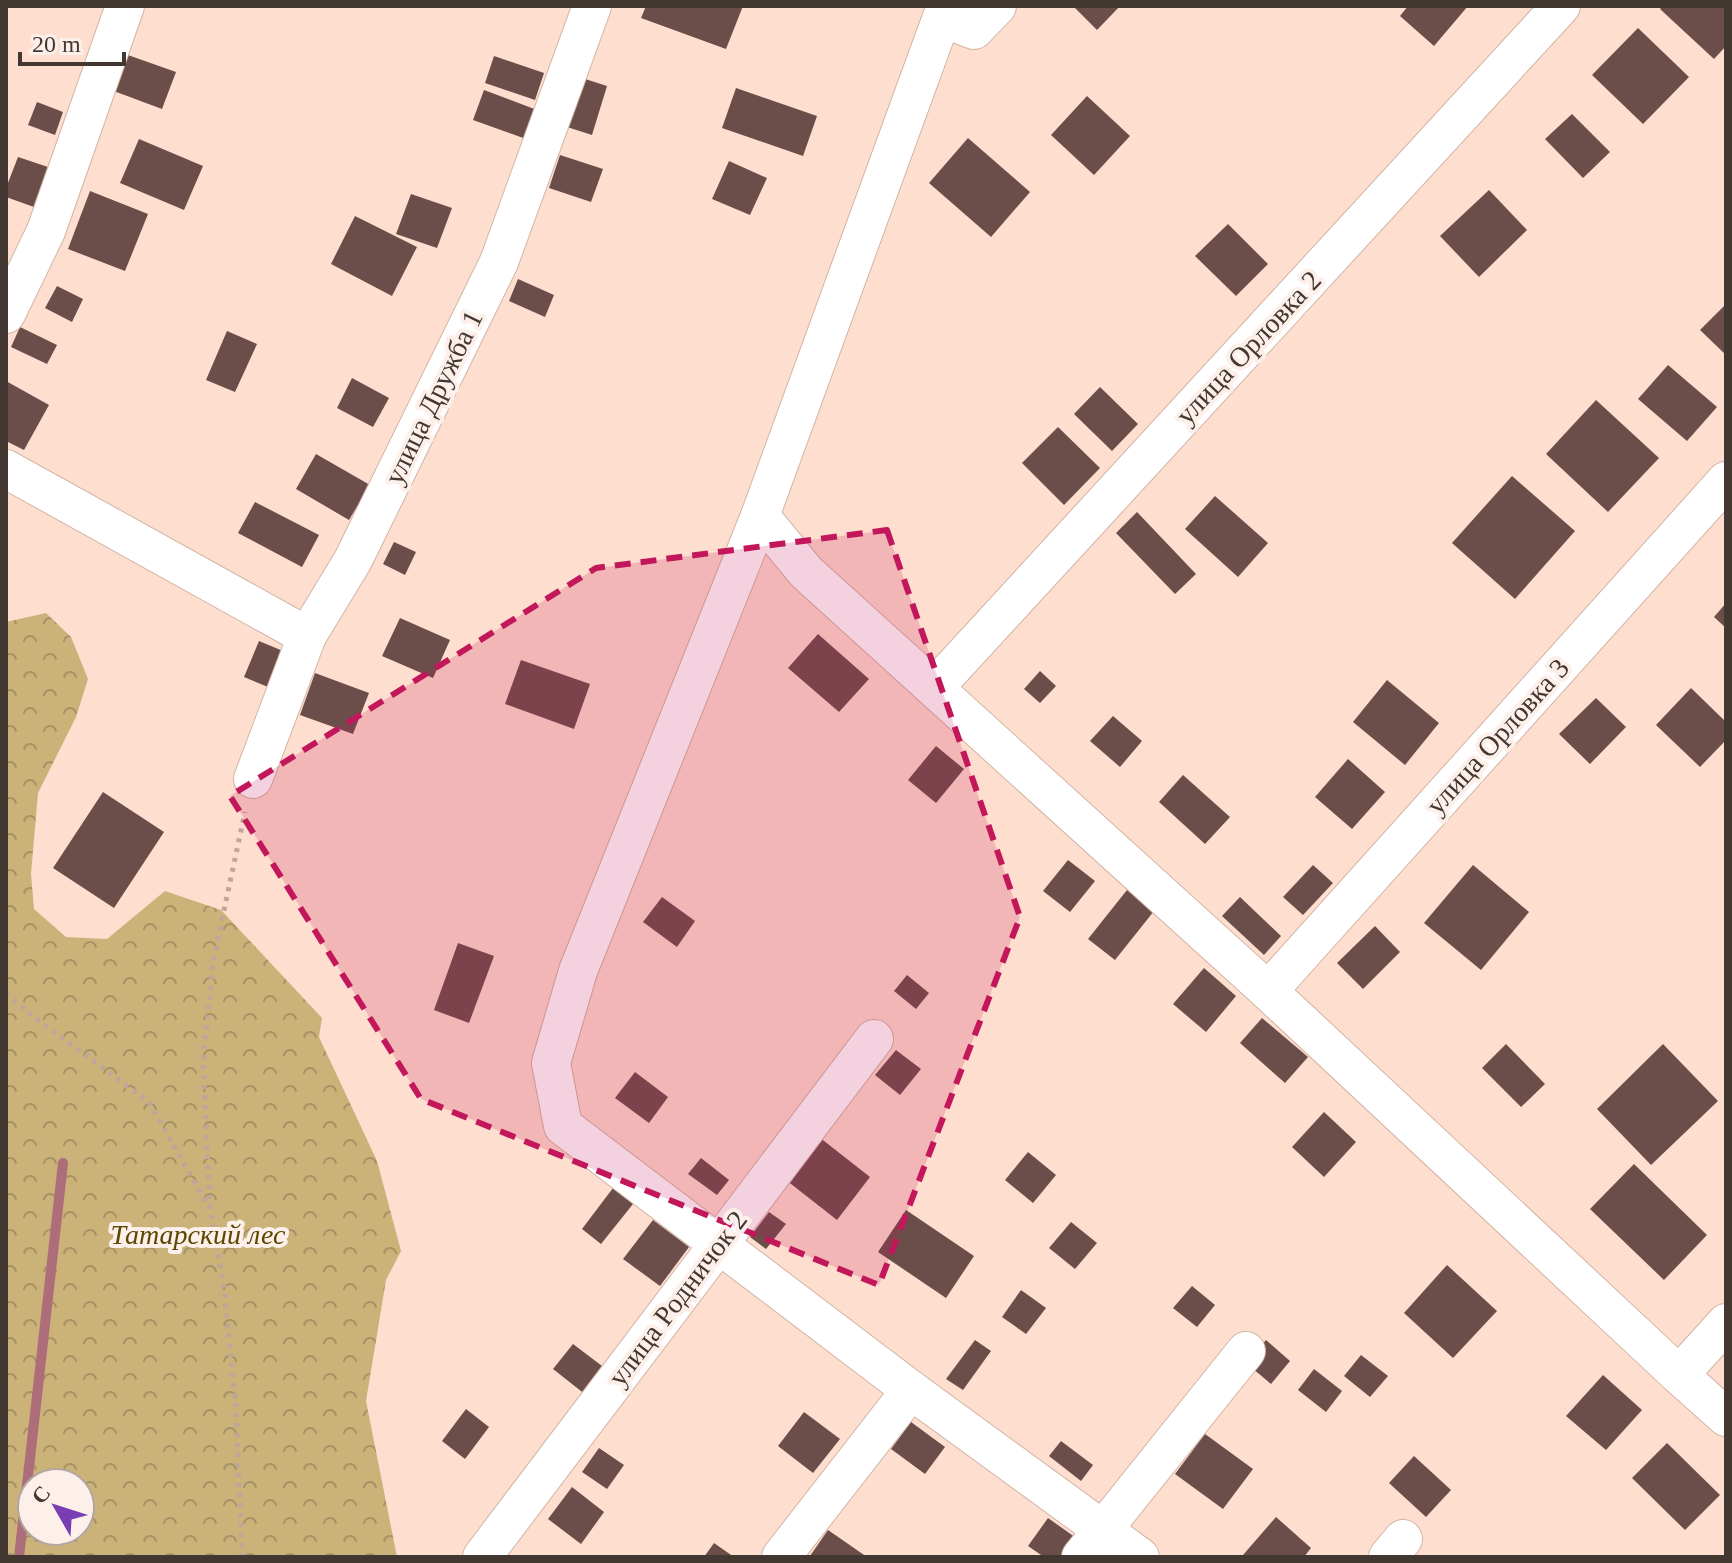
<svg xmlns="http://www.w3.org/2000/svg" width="1732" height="1563" viewBox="0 0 1732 1563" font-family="'Times New Roman',serif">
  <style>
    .forest { fill: url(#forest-crowns); fill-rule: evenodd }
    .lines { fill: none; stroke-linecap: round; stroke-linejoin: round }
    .stream { stroke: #ad6e7a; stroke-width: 10 }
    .building { fill: #6b4e4a }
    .street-casing { stroke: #d2b4a5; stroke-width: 40 }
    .path { stroke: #bfa69a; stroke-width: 5; stroke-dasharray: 4 6; stroke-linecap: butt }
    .street { stroke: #fff; stroke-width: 38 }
    .marked { fill: #c2185b; fill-opacity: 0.2; stroke: #c2185b; stroke-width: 6; stroke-dasharray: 16 10; stroke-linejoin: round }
    .labels { text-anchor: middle; stroke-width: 8; stroke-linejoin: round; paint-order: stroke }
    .street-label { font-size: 28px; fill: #433731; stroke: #fdf0ea }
    .park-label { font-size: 28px; font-style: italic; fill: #5c4600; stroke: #fdf0ea }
  </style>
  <defs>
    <pattern id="forest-crowns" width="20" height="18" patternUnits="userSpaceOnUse" patternTransform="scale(2)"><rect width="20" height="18" fill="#cab279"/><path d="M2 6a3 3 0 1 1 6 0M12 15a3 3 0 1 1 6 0" fill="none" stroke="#a69264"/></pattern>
  </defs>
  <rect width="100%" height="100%" fill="#fedecf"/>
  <!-- forest -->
  <path class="forest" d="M 46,613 L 71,637 L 88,679 L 76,717 L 38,793 L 31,874 L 34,909 L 66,937 L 107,939 L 165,891 L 221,910 L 322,1018 L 319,1037 L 377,1161 L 401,1251 L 386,1280 L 366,1401 L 397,1557 L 6,1557 L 6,622 ZM 32,1483 L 80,1483 L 80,1531 L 32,1531 Z"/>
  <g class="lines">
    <!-- stream -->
    <polyline class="stream" points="19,1557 63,1163"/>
  </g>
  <!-- building -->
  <g class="building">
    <polygon points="646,6 743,6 726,49 641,18"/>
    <polygon points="1073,6 1120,6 1097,30"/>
    <polygon points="1408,6 1468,6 1434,46 1400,16"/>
    <polygon points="1663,6 1726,6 1726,46 1714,59 1660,9"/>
    <polygon points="1638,28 1689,77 1643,124 1592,75"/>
    <polygon points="125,54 176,72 162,109 111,90"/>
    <polygon points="494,56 544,73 535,100 485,83"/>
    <polygon points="579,77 607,86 592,135 564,126"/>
    <polygon points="736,88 817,116 803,156 722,128"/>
    <polygon points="484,90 537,110 526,139 473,120"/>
    <polygon points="1087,96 1130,136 1094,175 1051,135"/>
    <polygon points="37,102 63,112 55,135 28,125"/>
    <polygon points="1572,114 1610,152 1583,178 1545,139"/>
    <polygon points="968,138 1030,192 991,237 929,183"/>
    <polygon points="139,139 203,166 184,210 120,183"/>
    <polygon points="560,155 603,169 591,202 549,188"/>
    <polygon points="18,157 48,167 34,207 6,197 6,188"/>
    <polygon points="729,161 767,178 750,215 712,199"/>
    <polygon points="1489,190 1527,230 1479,277 1440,236"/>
    <polygon points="90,191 148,214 125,271 68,249"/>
    <polygon points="411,194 452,208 437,248 396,234"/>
    <polygon points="355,216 417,247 392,296 331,264"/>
    <polygon points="1228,224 1268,264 1236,296 1195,256"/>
    <polygon points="518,279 554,295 545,317 509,301"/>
    <polygon points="57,286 83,299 72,322 45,308"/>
    <polygon points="1726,304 1726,355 1700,330"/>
    <polygon points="20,327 57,345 47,364 11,347"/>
    <polygon points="227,331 257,344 235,392 206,380"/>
    <polygon points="1668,365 1717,407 1687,441 1638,399"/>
    <polygon points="352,378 389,398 373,427 337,408"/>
    <polygon points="6,381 49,405 24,450 6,441"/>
    <polygon points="1100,387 1138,424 1112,451 1074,414"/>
    <polygon points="1596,400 1659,458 1608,512 1546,454"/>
    <polygon points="1058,427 1100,468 1064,505 1022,463"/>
    <polygon points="316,454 370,485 349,520 296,489"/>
    <polygon points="1512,476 1575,531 1515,599 1452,543"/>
    <polygon points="1215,496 1268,543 1238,577 1185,529"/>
    <polygon points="255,502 319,535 302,567 238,533"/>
    <polygon points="1137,512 1196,574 1175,594 1116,533"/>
    <polygon points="394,542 416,552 405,575 383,564"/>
    <polygon points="1726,603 1726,628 1714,617"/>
    <polygon points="400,618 450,640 433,678 382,656"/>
    <polygon points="818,634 869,679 839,712 788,668"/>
    <polygon points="259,641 283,651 268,687 244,677"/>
    <polygon points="521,660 590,684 574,729 505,704"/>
    <polygon points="1040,671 1056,686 1040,703 1024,689"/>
    <polygon points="315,673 369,693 353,734 300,715"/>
    <polygon points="1387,680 1439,723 1405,765 1353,722"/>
    <polygon points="1691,688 1726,722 1726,740 1700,767 1656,725"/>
    <polygon points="1596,698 1626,727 1590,764 1559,734"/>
    <polygon points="1113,716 1142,741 1120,767 1090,741"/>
    <polygon points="936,746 964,769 936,803 908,780"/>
    <polygon points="1348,759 1385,792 1352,829 1315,797"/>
    <polygon points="1183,775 1230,817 1205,844 1159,802"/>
    <polygon points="103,792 164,832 114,908 53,868"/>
    <polygon points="1068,860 1095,881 1070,912 1043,891"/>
    <polygon points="1313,865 1333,883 1303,915 1283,897"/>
    <polygon points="1473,865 1529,912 1481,970 1424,923"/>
    <polygon points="1127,890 1154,911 1115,960 1088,939"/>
    <polygon points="662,897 695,921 677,947 643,922"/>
    <polygon points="1240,897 1281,936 1264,955 1222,916"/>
    <polygon points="1375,926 1400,952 1363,989 1337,963"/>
    <polygon points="458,943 494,956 469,1023 434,1010"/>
    <polygon points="1204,968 1236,996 1206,1032 1173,1004"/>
    <polygon points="907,975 929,993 916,1009 894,991"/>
    <polygon points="1262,1018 1308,1057 1285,1083 1240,1043"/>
    <polygon points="1506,1044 1545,1084 1521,1107 1482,1068"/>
    <polygon points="1663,1044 1718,1101 1651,1165 1597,1109"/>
    <polygon points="896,1050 921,1069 900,1095 875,1075"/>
    <polygon points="635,1072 668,1097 649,1123 615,1098"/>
    <polygon points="1324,1112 1356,1142 1324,1177 1292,1147"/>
    <polygon points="819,1137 870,1177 837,1220 786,1180"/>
    <polygon points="1028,1152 1056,1175 1033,1203 1005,1180"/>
    <polygon points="701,1158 729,1180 717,1195 688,1174"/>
    <polygon points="1634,1164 1707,1235 1664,1280 1590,1209"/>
    <polygon points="613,1188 633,1204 601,1244 582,1229"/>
    <polygon points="906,1210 974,1256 946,1298 878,1252"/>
    <polygon points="769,1212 786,1224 766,1249 750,1237"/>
    <polygon points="653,1220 689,1247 660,1286 623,1259"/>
    <polygon points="1071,1222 1097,1243 1075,1269 1049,1248"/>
    <polygon points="1447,1265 1497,1311 1453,1358 1404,1313"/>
    <polygon points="1192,1286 1215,1305 1197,1327 1173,1308"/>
    <polygon points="1021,1290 1046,1308 1026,1334 1002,1317"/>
    <polygon points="975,1340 991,1351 963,1390 946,1379"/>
    <polygon points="1266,1340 1290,1361 1271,1384 1246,1363"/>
    <polygon points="573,1344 606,1369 586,1395 553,1369"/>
    <polygon points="1361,1355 1388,1376 1370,1397 1344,1376"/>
    <polygon points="1314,1369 1342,1391 1326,1412 1298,1390"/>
    <polygon points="1603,1375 1642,1410 1606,1450 1566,1416"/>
    <polygon points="466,1409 489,1427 465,1459 442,1441"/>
    <polygon points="804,1412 840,1439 813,1473 778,1446"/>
    <polygon points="911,1422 945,1447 925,1474 891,1449"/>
    <polygon points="1205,1434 1253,1469 1223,1509 1175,1474"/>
    <polygon points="1061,1441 1093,1465 1081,1481 1049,1456"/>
    <polygon points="1667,1443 1720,1495 1685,1530 1632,1478"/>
    <polygon points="599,1448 624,1465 607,1489 582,1472"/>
    <polygon points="1414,1456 1451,1490 1426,1517 1389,1483"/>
    <polygon points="572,1487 604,1512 581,1544 548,1519"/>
    <polygon points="1276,1517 1311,1548 1304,1557 1245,1557 1243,1555"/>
    <polygon points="1048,1518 1079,1540 1067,1557 1044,1557 1028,1546"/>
    <polygon points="828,1530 867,1557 810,1556"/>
    <polygon points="714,1543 734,1557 704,1557"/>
  </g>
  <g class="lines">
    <defs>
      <g id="street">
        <polyline points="946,6 760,516 578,971 551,1063 563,1126 911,1390 1140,1557"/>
        <polyline points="942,18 974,30 997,6"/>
        <polyline points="6,314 46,231 125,6"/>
        <polyline points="6,469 307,636"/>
        <polyline points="760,516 806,572 1268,991 1679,1375 1726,1417"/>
        <polyline points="935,687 1561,6"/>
        <polyline points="253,779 307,636 353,560 499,262 592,6"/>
        <polyline points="1268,991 1726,481"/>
        <polyline points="1679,1375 1726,1323"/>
        <polyline points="482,1557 874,1039"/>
        <polyline points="781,1557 911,1390"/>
        <polyline points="1081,1557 1246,1351"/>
        <polyline points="1388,1557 1403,1539"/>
      </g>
    </defs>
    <!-- street casing -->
    <use href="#street" class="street-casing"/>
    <!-- path -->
    <g class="path">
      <polyline points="6,993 35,1018 149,1102 209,1208"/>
      <polyline points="242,1557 236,1408 224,1288 210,1209 203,1061 214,957 245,812"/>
    </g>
    <!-- street -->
    <use href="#street" class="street"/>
  </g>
  <!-- marked area -->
  <path class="marked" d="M 887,530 L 1020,917 L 879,1285 L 421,1099 L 230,796 L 596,568 Z"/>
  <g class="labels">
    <!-- street labels -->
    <g class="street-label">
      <text transform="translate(1248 347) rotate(-47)" y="10">улица Орловка 2</text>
      <text transform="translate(433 397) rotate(-64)" y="10">улица Дружба 1</text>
      <text transform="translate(1497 736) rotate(-48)" y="10">улица Орловка 3</text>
      <text transform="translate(677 1298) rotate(-53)" y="10">улица Родничок 2</text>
    </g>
    <!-- park labels -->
    <g class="park-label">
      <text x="198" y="1244">Татарский лес</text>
    </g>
  </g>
  <!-- border -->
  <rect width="1732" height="1563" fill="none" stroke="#433731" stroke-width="16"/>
  <!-- north arrow -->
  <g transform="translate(56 1507) rotate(309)"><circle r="38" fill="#fdf0ea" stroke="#b3a6a0" stroke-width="2"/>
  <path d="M0-6L14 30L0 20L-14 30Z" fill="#793eb4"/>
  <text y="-12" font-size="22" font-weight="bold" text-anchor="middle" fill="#433731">С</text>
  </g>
  <!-- scale -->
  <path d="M20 52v12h104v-12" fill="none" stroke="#433731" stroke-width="4"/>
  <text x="32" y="52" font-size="24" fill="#433731" stroke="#fdf0ea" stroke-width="6" paint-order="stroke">20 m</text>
</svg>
